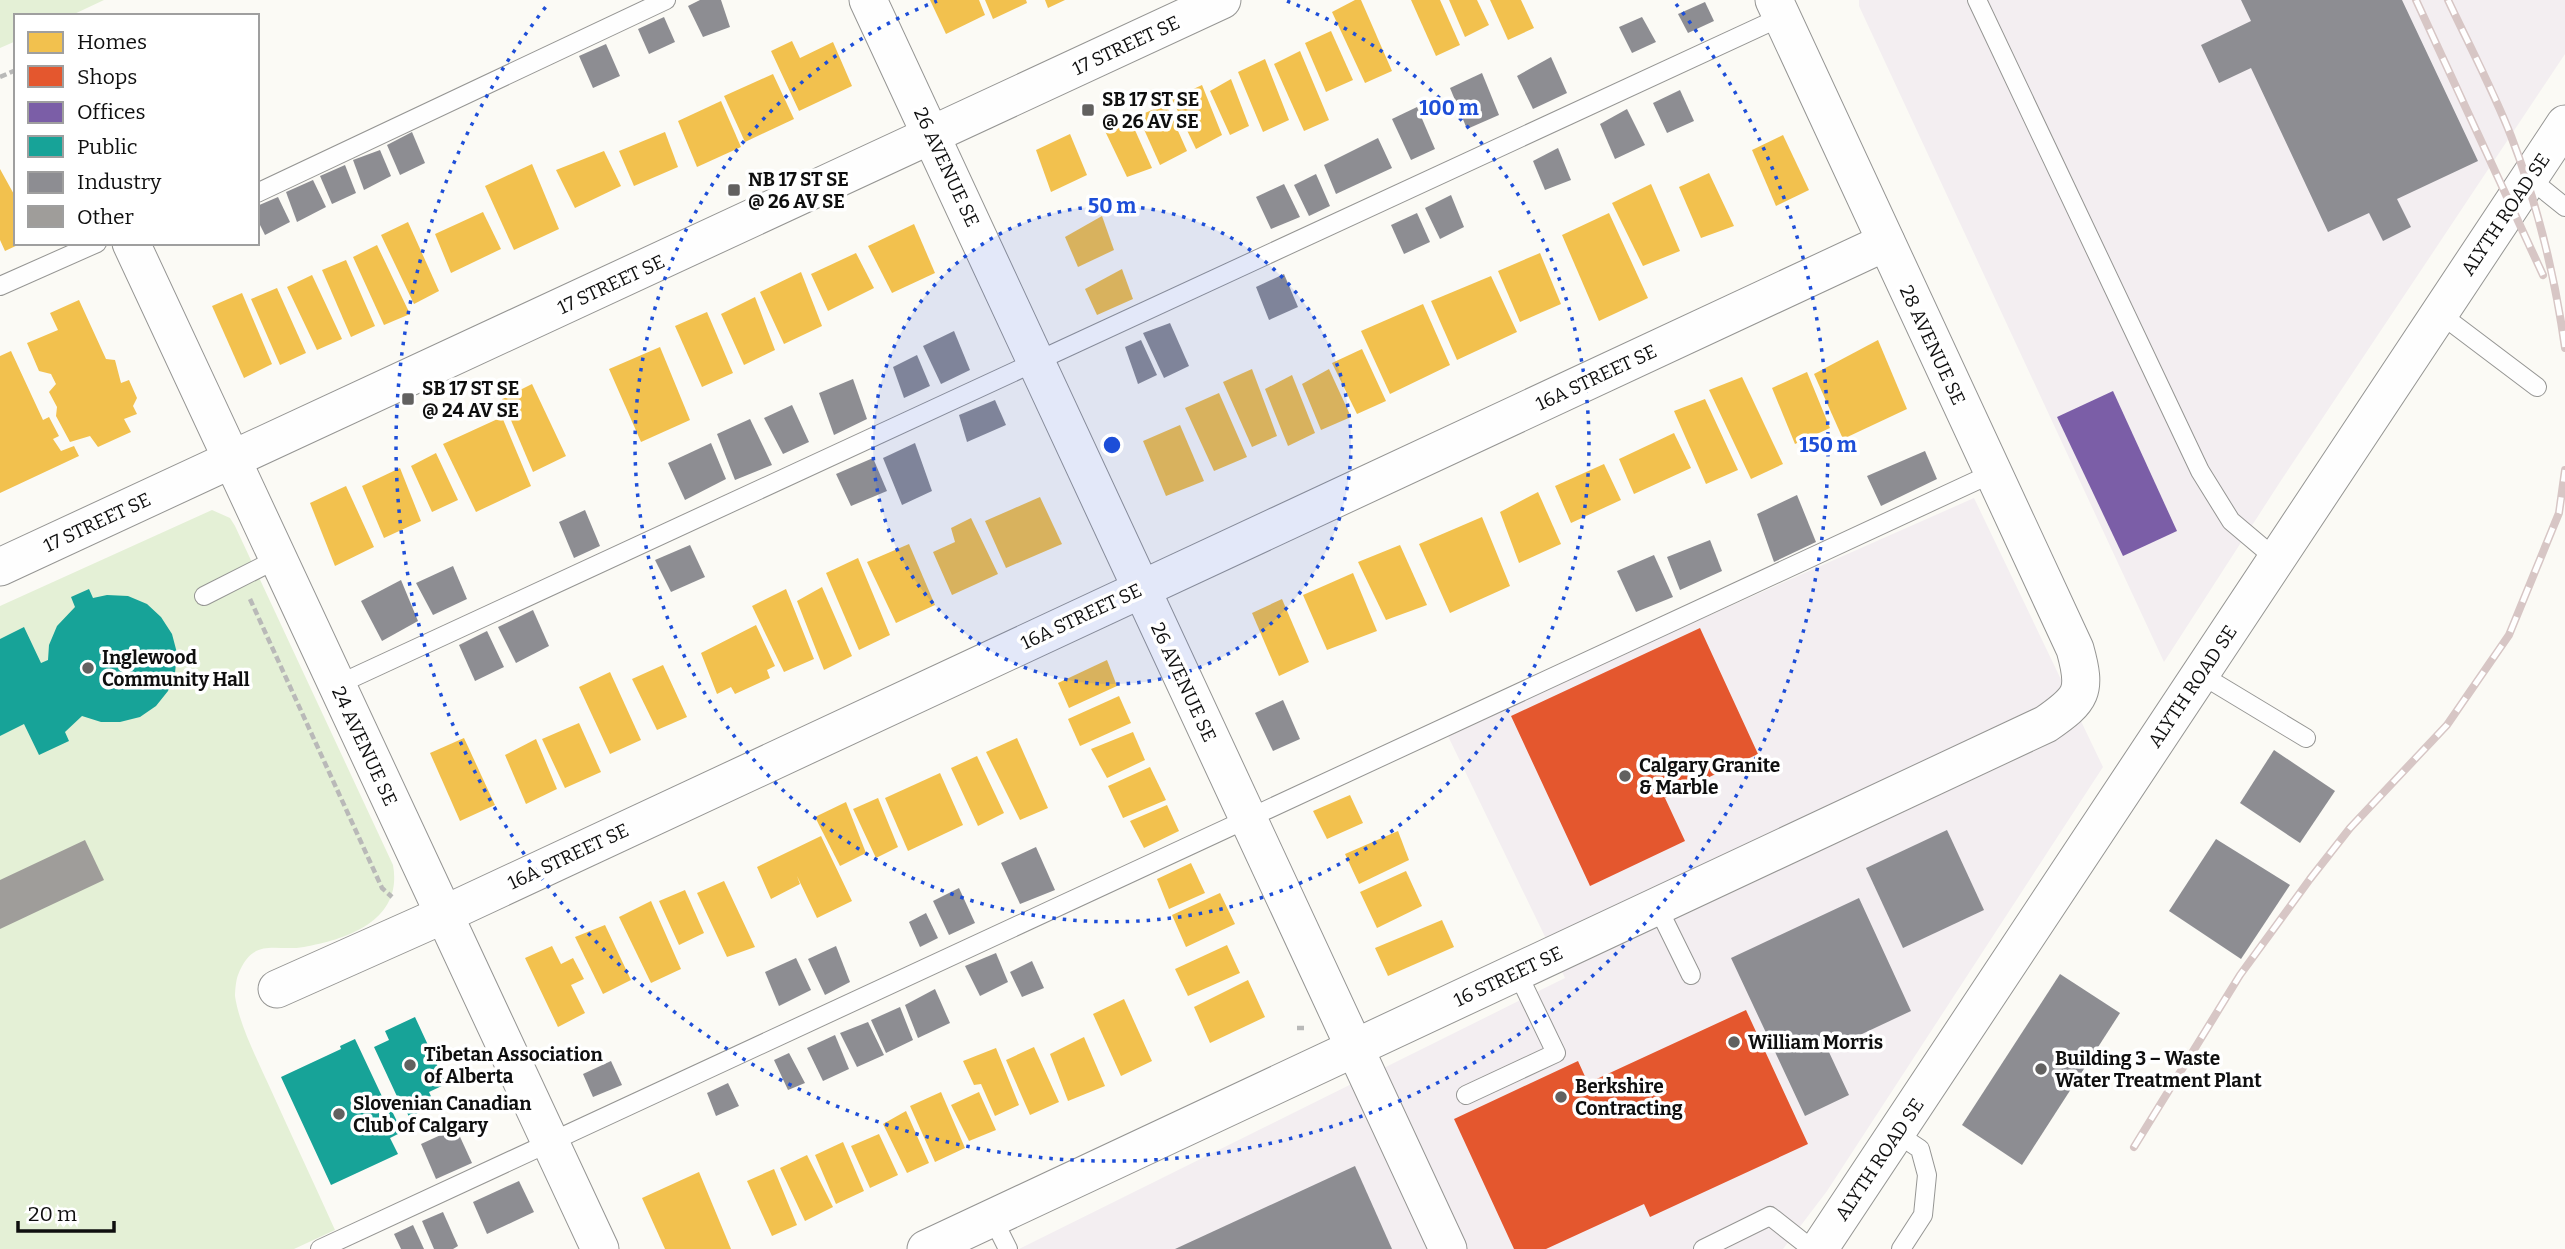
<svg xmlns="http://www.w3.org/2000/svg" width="2565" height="1249" viewBox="0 0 2565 1249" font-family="Bitter,serif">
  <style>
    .industrial { fill: #f3eef1 }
    .green { fill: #e4f0d6 }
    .homes { fill: #f2c14e }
    .shops { fill: #e4572e }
    .offices { fill: #7b5ea7 }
    .public { fill: #17a398 }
    .industry { fill: #8d8d92 }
    .building { fill: #9f9d9a }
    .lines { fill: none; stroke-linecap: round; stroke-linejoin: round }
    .service-casing { stroke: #959593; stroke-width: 20 }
    .minor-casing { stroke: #959593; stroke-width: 39 }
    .path { stroke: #b9b9b8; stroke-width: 4.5; stroke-dasharray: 7 3.5; stroke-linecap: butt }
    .service { stroke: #fefefe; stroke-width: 18 }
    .minor { stroke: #fefefe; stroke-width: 37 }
    .rail-casing { stroke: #d7c6c5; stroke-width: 8 }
    .rail { stroke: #fff; stroke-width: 5; stroke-dasharray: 16; stroke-linecap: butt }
    .ring { fill: none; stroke: #1d4ed8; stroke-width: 3.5; stroke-dasharray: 3.5 7 }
    .poi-dot { fill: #626160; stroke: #fff; stroke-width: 2.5 }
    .labels { text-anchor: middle; stroke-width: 7; stroke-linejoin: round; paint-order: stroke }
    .street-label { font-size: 19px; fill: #0f0f0f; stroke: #fff }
    .poi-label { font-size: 19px; font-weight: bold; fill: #0f0f0f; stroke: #fff; text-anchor: start }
    .centre { fill: #1d4ed8; stroke: #fff; stroke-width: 3.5 }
    .ring-label { font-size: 21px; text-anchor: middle; font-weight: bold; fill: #1d4ed8; stroke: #fff; stroke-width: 7; stroke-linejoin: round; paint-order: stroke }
  </style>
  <rect width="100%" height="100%" fill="#fbfaf5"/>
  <!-- industrial -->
  <g class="industrial">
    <polygon points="1859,0 2565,0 2565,54 2280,482 2164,662 1859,6"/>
    <polygon points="1974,498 2103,767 1827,1191 1783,1249 1019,1249 1565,978 1446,732"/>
  </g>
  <!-- green -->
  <g class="green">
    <polygon points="0,0 104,0 70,16 16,16 16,41 0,48"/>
    <path d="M 212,510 L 230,518 L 235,526 L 393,865 C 403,920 349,939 304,947 C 275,952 253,936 238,975 C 236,980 235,990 235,996 C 239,1025 259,1063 271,1090 C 292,1137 314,1183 335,1230 L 294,1249 L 0,1249 L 0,606 Z"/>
  </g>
  <!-- homes -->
  <g class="homes">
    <polygon points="930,0 979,0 985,15 946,34"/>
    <polygon points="985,0 1026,0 1027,3 993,19"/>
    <polygon points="1045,0 1065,0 1048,8"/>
    <polygon points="1355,0 1361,0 1392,71 1365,83 1332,12"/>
    <polygon points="1411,0 1440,0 1460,45 1436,56"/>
    <polygon points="1449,0 1477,0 1489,25 1465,37"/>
    <polygon points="1490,0 1521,0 1534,28 1508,40"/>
    <polygon points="1331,31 1353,80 1326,92 1305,43"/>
    <polygon points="792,41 800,58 833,42 852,86 799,111 771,51"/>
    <polygon points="1300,51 1329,120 1304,131 1274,64"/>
    <polygon points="1265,59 1289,120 1263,132 1238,72"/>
    <polygon points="773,74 794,119 745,142 724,96"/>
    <polygon points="1231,79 1249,126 1230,135 1210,91"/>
    <polygon points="1202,85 1222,135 1196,149 1172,99"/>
    <polygon points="721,101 741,147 697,167 678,121"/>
    <polygon points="1166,104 1187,151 1160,165 1138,116"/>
    <polygon points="1130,119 1152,168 1127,177 1105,131"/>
    <polygon points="665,132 678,167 634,186 619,151"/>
    <polygon points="1070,134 1087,175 1051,192 1036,150"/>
    <polygon points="1783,135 1809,190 1776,206 1752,150"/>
    <polygon points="604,151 621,186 575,208 556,170"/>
    <polygon points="532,164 559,229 514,250 485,186"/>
    <polygon points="0,169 16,198 16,243 22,243 5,251 0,240"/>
    <polygon points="1709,173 1734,226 1701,238 1679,187"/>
    <polygon points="1651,184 1680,251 1643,266 1612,203"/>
    <polygon points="483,212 501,249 451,273 435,234"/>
    <polygon points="1609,213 1648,298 1599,321 1562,235"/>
    <polygon points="1102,216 1114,250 1078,267 1065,237"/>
    <polygon points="408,222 439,291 414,304 381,235"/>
    <polygon points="914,224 935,273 892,293 868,246"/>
    <polygon points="377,245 410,314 384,325 353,257"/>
    <polygon points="856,253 874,288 828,311 811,274"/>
    <polygon points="1540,253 1561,304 1520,322 1498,271"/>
    <polygon points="346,260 375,326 351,337 322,270"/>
    <polygon points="1122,269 1133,299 1097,315 1085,289"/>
    <polygon points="801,272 822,326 784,344 760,292"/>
    <polygon points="312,275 342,339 317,350 287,287"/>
    <polygon points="1491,276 1517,332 1457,360 1431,301"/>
    <polygon points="277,288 306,353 280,365 251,299"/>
    <polygon points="242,293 272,364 244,378 212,306"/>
    <polygon points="755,297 775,350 744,365 721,314"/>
    <polygon points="79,300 106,359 115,360 121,383 129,380 137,398 133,406 137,414 124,419 131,432 98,447 90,436 70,442 56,416 57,407 49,392 56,384 51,374 39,371 27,343 58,330 50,313"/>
    <polygon points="1423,304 1450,365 1390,394 1361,331"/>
    <polygon points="707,312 733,373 702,387 675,326"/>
    <polygon points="1878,340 1907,409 1843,439 1814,374"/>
    <polygon points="660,347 690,420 641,442 609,369"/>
    <polygon points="1362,349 1386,401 1357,414 1332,363"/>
    <polygon points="11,351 43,420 49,417 59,436 53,439 61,451 74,446 79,456 0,493 0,356"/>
    <polygon points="1252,369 1277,436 1252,447 1223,382"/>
    <polygon points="1329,369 1351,417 1321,430 1302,384"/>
    <polygon points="1807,372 1830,428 1795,444 1772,388"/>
    <polygon points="1292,375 1315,433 1288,446 1265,389"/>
    <polygon points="1742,377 1783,464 1751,479 1709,390"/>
    <polygon points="532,384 566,456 533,472 502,399"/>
    <polygon points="1219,393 1247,457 1214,471 1185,408"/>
    <polygon points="1705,399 1738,470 1706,484 1674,411"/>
    <polygon points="502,417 531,486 476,512 443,444"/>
    <polygon points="1180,425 1204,481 1166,496 1143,441"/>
    <polygon points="1674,433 1691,468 1634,494 1619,459"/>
    <polygon points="436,453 458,500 432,512 411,466"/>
    <polygon points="1604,464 1621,500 1571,523 1555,486"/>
    <polygon points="400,468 421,521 384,538 362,486"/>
    <polygon points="346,486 374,547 335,566 310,503"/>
    <polygon points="1538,492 1561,544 1519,563 1500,512"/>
    <polygon points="1040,497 1062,544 1006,568 985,521"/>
    <polygon points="1482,517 1510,586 1450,613 1419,544"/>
    <polygon points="971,518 998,574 952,595 933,552 955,542 951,528"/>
    <polygon points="909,544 935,605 896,623 867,562"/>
    <polygon points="1400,545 1427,605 1386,620 1358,562"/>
    <polygon points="858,558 890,635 859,650 826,573"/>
    <polygon points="1353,573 1377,631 1327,650 1303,595"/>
    <polygon points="822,587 852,656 824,670 797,601"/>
    <polygon points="786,589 814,659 784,672 752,606"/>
    <polygon points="1282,599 1309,662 1279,676 1252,613"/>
    <polygon points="756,625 775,666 767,670 770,678 735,694 731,687 717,694 701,653"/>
    <polygon points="1107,660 1117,686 1069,708 1058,683"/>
    <polygon points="663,665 687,717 657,730 632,679"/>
    <polygon points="610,672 641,740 610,754 579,687"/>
    <polygon points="1119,696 1131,723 1080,746 1068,719"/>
    <polygon points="579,723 601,772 565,788 542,739"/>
    <polygon points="1133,732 1145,760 1107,778 1091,749"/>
    <polygon points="464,738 495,805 460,821 430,753"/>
    <polygon points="1017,738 1048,808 1020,820 986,752"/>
    <polygon points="536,739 557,789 526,804 505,755"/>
    <polygon points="977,756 1004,813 978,826 951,768"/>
    <polygon points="1150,767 1166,800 1123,818 1108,786"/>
    <polygon points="940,773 963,825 908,851 885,798"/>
    <polygon points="1350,795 1363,823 1327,839 1313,811"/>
    <polygon points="878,798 898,847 876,858 853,809"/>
    <polygon points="846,802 866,853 840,866 815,817"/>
    <polygon points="1167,805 1179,831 1144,848 1130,821"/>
    <polygon points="1398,831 1409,860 1359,884 1345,854"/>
    <polygon points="821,836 852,901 817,918 797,876 800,884 771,899 757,867"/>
    <polygon points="1191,863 1205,893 1169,909 1157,879"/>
    <polygon points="1406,871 1422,906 1377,928 1360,892"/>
    <polygon points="724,881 755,947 727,957 697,893"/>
    <polygon points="685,890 704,933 679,945 659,901"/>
    <polygon points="1220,893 1235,924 1186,947 1172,915"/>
    <polygon points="651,901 681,969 651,983 619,917"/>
    <polygon points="1442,920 1454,947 1388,976 1375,948"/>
    <polygon points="605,925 631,980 603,994 575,937"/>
    <polygon points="1227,945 1240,973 1188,996 1175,969"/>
    <polygon points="552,946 561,964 573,958 584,979 571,985 585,1013 558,1027 525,958"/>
    <polygon points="1248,980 1265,1017 1210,1043 1194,1007"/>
    <polygon points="1124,999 1152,1061 1121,1076 1093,1014"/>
    <polygon points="1084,1037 1105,1086 1068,1101 1050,1054"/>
    <polygon points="1034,1047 1059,1102 1030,1115 1006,1060"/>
    <polygon points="996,1048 1019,1105 995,1116 981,1084 974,1085 963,1061"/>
    <polygon points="941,1092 965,1148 935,1162 910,1106"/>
    <polygon points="979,1092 996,1130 969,1141 951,1105"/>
    <polygon points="906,1111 929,1163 907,1173 883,1124"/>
    <polygon points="879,1134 898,1175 870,1188 851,1146"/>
    <polygon points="843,1142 864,1191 836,1204 815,1155"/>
    <polygon points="807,1155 833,1207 805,1221 780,1168"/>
    <polygon points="774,1169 797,1225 772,1236 747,1181"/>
    <polygon points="699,1172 731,1249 665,1249 642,1198"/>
  </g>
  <!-- shops -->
  <g class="shops">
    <polygon points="1700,628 1758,754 1665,798 1685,841 1590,886 1511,716"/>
    <polygon points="1746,1010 1808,1144 1650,1217 1644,1204 1546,1249 1514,1249 1454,1119 1578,1061 1588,1083"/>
  </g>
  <!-- offices -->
  <polygon class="offices" points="2113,391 2177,531 2123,556 2057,417"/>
  <!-- public -->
  <g class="public">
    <polygon points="89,589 93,598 107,595 128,596 147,604 161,617 172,634 177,653 175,673 168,691 156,706 140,717 120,722 101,722 82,716 65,732 69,741 39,755 24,724 0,736 0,639 24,627 41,663 48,660 49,645 57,626 75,607 71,597"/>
    <polygon points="415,1017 446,1084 429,1092 435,1105 409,1117 403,1104 401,1105 374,1047 389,1040 385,1031"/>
    <polygon points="355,1039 387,1107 378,1111 380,1116 392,1111 402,1132 390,1138 398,1154 331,1185 281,1077 341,1049 340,1046"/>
  </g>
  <!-- industry -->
  <g class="industry">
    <polygon points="700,0 721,0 730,27 703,37 688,6"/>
    <polygon points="2241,0 2402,0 2478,161 2397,199 2411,227 2383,241 2369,213 2328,232 2251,68 2219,83 2201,45 2251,21"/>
    <polygon points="1705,2 1714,21 1688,33 1678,14"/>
    <polygon points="664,17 675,42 649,54 638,29"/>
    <polygon points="1642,17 1656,42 1632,53 1619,27"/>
    <polygon points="606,44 620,76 593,88 579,56"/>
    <polygon points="1551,57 1567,93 1533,109 1517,76"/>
    <polygon points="1482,73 1499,115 1467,129 1450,88"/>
    <polygon points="1680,90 1694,121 1667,133 1653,103"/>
    <polygon points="1417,107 1435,149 1411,160 1392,119"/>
    <polygon points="1627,109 1645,145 1615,159 1600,124"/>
    <polygon points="412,132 425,163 400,175 387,145"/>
    <polygon points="1378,138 1392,168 1336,194 1324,165"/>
    <polygon points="1558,148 1571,180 1545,190 1533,161"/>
    <polygon points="380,150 391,176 364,190 353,160"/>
    <polygon points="345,165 356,193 332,204 320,176"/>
    <polygon points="1316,174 1330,206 1309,216 1294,185"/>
    <polygon points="313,180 326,207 297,222 286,192"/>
    <polygon points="1284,184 1300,217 1271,229 1256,197"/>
    <polygon points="1451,195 1464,227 1440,239 1425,208"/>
    <polygon points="278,197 290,222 265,235 257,219 257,206"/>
    <polygon points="1417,213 1430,242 1404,254 1391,225"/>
    <polygon points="1284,274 1298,307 1269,320 1256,287"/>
    <polygon points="1170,323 1189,366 1164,378 1143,333"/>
    <polygon points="954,331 970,370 941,384 923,346"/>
    <polygon points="1141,340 1157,375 1138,384 1125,347"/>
    <polygon points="917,355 930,386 904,398 893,367"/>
    <polygon points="853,379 867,419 834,435 819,393"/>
    <polygon points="995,400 1006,425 967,442 959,415"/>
    <polygon points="792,405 809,442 783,454 764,418"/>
    <polygon points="750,419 772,465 735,480 717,434"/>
    <polygon points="711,443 726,479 685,500 668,463"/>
    <polygon points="915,443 932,491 902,505 883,458"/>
    <polygon points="1925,451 1937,479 1881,506 1867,476"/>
    <polygon points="873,458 887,491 851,506 836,474"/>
    <polygon points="1797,495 1816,542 1774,562 1757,514"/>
    <polygon points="585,510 600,546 574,558 559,522"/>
    <polygon points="1710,540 1722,571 1680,590 1667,557"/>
    <polygon points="690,545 705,577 671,592 655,560"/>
    <polygon points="1654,555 1673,597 1636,612 1617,571"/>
    <polygon points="453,566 467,599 433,615 416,583"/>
    <polygon points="401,580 418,621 382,641 361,601"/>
    <polygon points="533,610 549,646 516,663 498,627"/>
    <polygon points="487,631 504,667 475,681 459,645"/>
    <polygon points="1283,700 1300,739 1273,751 1255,713"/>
    <polygon points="2274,750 2335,791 2300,843 2240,803"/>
    <polygon points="1947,830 1984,910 1903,948 1866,868"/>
    <polygon points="2216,839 2290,885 2241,959 2169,911"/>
    <polygon points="1036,847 1055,890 1020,904 1001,863"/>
    <polygon points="959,888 975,923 949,935 933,901"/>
    <polygon points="1859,898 1911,1011 1828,1050 1849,1095 1805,1116 1731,958"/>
    <polygon points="926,913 938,938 920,947 909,922"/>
    <polygon points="836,946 850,982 825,995 808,959"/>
    <polygon points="996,953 1008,982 980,996 965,966"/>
    <polygon points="796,958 811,990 779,1006 765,972"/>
    <polygon points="1032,961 1044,988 1022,997 1010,972"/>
    <polygon points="2060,974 2120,1013 2022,1165 1962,1125"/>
    <polygon points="935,989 950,1023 918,1038 905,1005"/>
    <polygon points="900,1007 913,1040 886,1053 871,1020"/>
    <polygon points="868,1022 884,1055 857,1067 840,1033"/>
    <polygon points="835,1035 849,1069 823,1081 807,1048"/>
    <polygon points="789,1053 805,1083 788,1090 774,1060"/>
    <polygon points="611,1061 622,1085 593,1097 583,1074"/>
    <polygon points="728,1083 739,1106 716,1116 707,1093"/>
    <polygon points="456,1128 472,1163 436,1179 421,1144"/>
    <polygon points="1355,1166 1392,1249 1175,1249"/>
    <polygon points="519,1181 534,1212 487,1234 473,1202"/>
    <polygon points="443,1212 458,1246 453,1249 434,1249 422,1221"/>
    <polygon points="413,1225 424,1249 401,1249 394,1234"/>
  </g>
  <!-- building -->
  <polygon class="building" points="85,840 104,880 0,929 0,880"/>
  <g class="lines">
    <defs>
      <g id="service">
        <polyline points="1977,0 2200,471 2231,521 2276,559"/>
        <polyline points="2529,178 2565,207"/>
        <polyline points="257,193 666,0"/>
        <polyline points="0,286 97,243"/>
        <polyline points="2439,313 2537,387"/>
        <polyline points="204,596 279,558"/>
        <polyline points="2200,674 2306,738"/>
        <polyline points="337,685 1781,17"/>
        <polyline points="1657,906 1691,975"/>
        <polyline points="1466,1095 1556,1053 1517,972"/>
        <polyline points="1896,1133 1920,1149 1927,1175 1923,1215 1901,1249"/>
        <polyline points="993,1219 1008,1249"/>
        <polyline points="320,1249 1993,473"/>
        <polyline points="1703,1249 1770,1216 1812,1249"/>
      </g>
      <g id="minor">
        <polyline points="868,0 1448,1249"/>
        <polyline points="131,243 600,1249"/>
        <polyline points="0,567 1222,0"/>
        <polyline points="277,989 443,915 1886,242"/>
        <path d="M 926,1249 L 2046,724 C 2082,699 2087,692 2075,649 L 1774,0"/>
        <polyline points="1819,1249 2565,124"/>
      </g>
    </defs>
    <!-- service casing -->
    <use href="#service" class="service-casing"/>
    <!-- minor casing -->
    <use href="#minor" class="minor-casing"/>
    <!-- path -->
    <g class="path">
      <polyline points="0,77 16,70"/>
      <polyline points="250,599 382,888 392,897"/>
      <polyline points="1297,1028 1307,1028"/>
    </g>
    <!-- service -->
    <use href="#service" class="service"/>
    <!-- minor -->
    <use href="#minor" class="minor"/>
    <defs>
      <g id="rail">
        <polyline points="2416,0 2543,275"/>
        <path d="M 2448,0 C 2469,45 2493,90 2511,136 C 2537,203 2555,277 2565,348"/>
        <polyline points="2134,1147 2240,975 2310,879 2350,828 2447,725 2509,635 2559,513 2565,470"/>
      </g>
    </defs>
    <!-- rail casing -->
    <use href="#rail" class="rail-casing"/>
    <!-- rail -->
    <use href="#rail" class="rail"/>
  </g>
  <!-- distance rings -->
  <circle cx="1112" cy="445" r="239" fill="#1d4ed8" fill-opacity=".12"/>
  <g class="ring">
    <circle cx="1112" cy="445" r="239"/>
    <path d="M1287 1A477 477 0 1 1 937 1"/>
    <path d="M1676 4A716 716 0 1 1 548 4"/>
  </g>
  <!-- markers -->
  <g class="poi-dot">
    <rect x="1081" y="103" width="14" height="14" rx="3.5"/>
    <rect x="727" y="183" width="14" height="14" rx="3.5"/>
    <rect x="401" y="392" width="14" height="14" rx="3.5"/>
    <circle cx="88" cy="668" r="7"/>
    <circle cx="1625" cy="776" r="7"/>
    <circle cx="1734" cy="1042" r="7"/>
    <circle cx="410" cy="1065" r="7"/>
    <circle cx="2041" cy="1069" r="7"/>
    <circle cx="1561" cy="1097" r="7"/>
    <circle cx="339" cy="1114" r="7"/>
  </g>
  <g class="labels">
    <!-- street labels -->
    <g class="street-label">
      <text transform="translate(1126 45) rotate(-25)" y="7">17 STREET SE</text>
      <text transform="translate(947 167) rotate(65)" y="7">26 AVENUE SE</text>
      <text transform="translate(2505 214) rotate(-56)" y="7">ALYTH ROAD SE</text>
      <text transform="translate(611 284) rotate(-25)" y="7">17 STREET SE</text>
      <text transform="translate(1933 345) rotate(65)" y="7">28 AVENUE SE</text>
      <text transform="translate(1596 377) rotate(-25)" y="7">16A STREET SE</text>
      <text transform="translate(97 522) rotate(-25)" y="7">17 STREET SE</text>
      <text transform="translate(1081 616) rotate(-25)" y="7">16A STREET SE</text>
      <text transform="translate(1184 682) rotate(65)" y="7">26 AVENUE SE</text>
      <text transform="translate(2192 686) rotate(-56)" y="7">ALYTH ROAD SE</text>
      <text transform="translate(365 746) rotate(65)" y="7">24 AVENUE SE</text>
      <text transform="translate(568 856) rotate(-25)" y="7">16A STREET SE</text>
      <text transform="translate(1508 976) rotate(-25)" y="7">16 STREET SE</text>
      <text transform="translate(1879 1159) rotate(-56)" y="7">ALYTH ROAD SE</text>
    </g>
    <!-- poi labels -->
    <g class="poi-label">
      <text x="1102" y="106">SB 17 ST SE<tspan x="1102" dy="22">@ 26 AV SE</tspan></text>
      <text x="748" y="186">NB 17 ST SE<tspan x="748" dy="22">@ 26 AV SE</tspan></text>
      <text x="422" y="395">SB 17 ST SE<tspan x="422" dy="22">@ 24 AV SE</tspan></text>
      <text x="102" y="664">Inglewood<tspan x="102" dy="22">Community Hall</tspan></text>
      <text x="1639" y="772">Calgary Granite<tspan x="1639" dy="22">&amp; Marble</tspan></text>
      <text x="1748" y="1049">William Morris</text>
      <text x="424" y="1061">Tibetan Association<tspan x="424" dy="22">of Alberta</tspan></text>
      <text x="2055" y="1065">Building 3 – Waste<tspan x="2055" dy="22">Water Treatment Plant</tspan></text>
      <text x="1575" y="1093">Berkshire<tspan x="1575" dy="22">Contracting</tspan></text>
      <text x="353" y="1110">Slovenian Canadian<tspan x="353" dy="22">Club of Calgary</tspan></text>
    </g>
  </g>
  <circle cx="1112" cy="445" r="10" class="centre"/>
  <g class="ring-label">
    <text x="1449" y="115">100 m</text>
    <text x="1112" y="213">50 m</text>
    <text x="1828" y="452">150 m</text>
  </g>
  <!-- legend -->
  <rect x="14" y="14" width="245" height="231" fill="#ffffff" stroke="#9f9f9f" stroke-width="2"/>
  <rect x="28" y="32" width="35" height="21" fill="#f2c14e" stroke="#9f9f9f" stroke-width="2"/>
  <text x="77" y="49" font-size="21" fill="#0f0f0f">Homes</text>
  <rect x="28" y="66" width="35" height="21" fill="#e4572e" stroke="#9f9f9f" stroke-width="2"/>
  <text x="77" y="84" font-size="21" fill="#0f0f0f">Shops</text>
  <rect x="28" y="102" width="35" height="21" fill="#7b5ea7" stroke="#9f9f9f" stroke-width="2"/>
  <text x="77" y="119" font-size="21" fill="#0f0f0f">Offices</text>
  <rect x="28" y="136" width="35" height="21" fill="#17a398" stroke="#9f9f9f" stroke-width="2"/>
  <text x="77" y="154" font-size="21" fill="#0f0f0f">Public</text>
  <rect x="28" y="172" width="35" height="21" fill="#8d8d92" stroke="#9f9f9f" stroke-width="2"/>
  <text x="77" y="189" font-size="21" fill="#0f0f0f">Industry</text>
  <rect x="28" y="206" width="35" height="21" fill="#9f9d9a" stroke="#9f9f9f" stroke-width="2"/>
  <text x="77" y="224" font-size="21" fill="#0f0f0f">Other</text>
  <!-- scale -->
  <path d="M18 1221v10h96v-10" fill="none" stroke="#0f0f0f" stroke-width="3.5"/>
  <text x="28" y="1221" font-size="21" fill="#0f0f0f" stroke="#ffffff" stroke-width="5" paint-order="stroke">20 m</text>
</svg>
